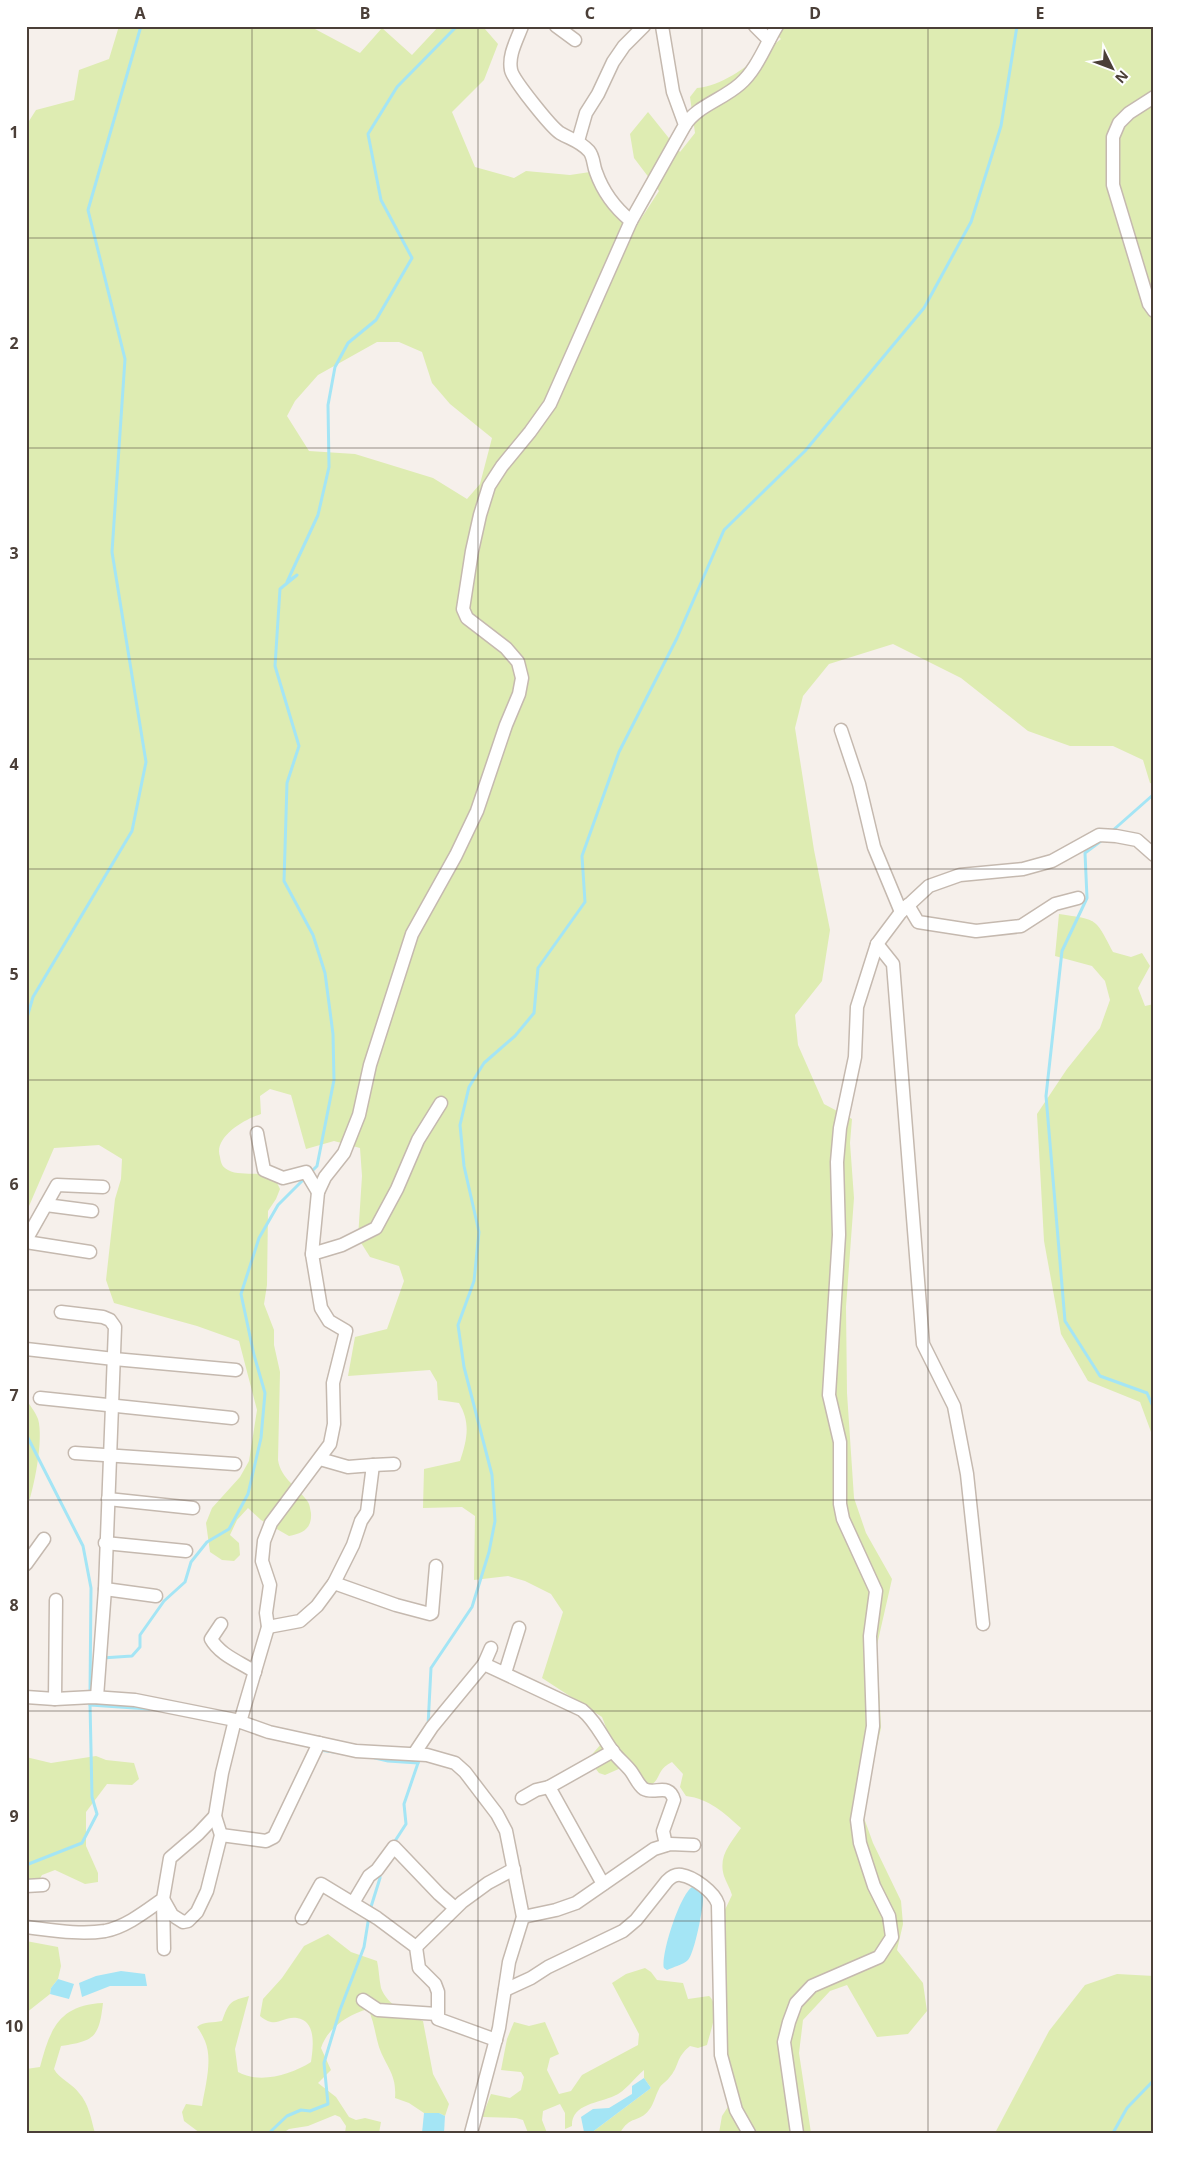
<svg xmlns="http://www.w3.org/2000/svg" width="1180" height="2159" viewBox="0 0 1180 2159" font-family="'Noto Sans',sans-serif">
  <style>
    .green { fill: #deecb2; fill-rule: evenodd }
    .water { fill: #a4e5f5 }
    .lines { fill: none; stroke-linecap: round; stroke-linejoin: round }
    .stream { stroke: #a4e5f5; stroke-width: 3 }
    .minor-casing { stroke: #c5b9af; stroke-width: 15 }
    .minor { stroke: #fff; stroke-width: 12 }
    .grid { fill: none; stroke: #4b3f38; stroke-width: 1; stroke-opacity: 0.55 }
    .neatline { fill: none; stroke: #4b3f38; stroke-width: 2 }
    .grid-label { font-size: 16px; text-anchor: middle; font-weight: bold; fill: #4b3f38 }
  </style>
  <rect width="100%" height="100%" fill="#f6f0eb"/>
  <!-- green -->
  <g class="green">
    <path d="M 119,26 L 295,26 L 315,29 L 360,53 L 382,28 L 412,55 L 439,26 L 487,26 L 485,29 L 498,44 L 484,80 L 452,112 L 475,167 L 514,178 L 526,171 L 570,175 L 590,172 C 602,198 612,213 633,231 L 659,191 L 634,158 L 630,134 L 648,112 L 680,152 L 695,133 L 690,97 L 697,88 C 729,85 756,58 781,39 L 767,26 L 1154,26 L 1154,784 L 1150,783 L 1143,760 L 1113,746 L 1070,746 L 1028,731 L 961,678 L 893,644 L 829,664 L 803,696 L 795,728 L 814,850 L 830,930 L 822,981 L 795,1015 L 798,1045 L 824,1104 L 852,1119 L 850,1143 L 854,1198 L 846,1307 L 847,1393 L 854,1498 L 866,1533 L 892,1579 L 877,1645 L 881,1728 L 868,1785 L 864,1818 L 873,1843 L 901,1901 L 903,1924 L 897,1950 L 923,1983 L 927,2011 L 908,2034 L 877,2037 L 847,1985 L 830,1991 L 803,2020 L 799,2053 L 811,2133 L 719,2133 L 722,2116 L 735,2096 L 726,2048 L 726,1948 L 723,1914 L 732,1895 C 730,1888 726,1882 724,1876 C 718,1856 730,1844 741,1828 C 724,1813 710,1799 686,1796 L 680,1787 L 683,1774 L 672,1762 C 656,1770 662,1778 650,1786 L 631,1784 L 621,1768 L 605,1775 L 599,1773 L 588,1759 L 609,1735 L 602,1717 L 542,1678 L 563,1612 L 551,1594 L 525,1581 L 508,1576 L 474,1580 L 475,1516 L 462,1507 L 423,1508 L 424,1469 L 460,1461 C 467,1440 471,1423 459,1403 L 438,1400 L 437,1382 L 430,1370 L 348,1376 L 355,1337 L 387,1329 L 404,1281 L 399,1266 L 370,1257 L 358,1238 L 362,1176 L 360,1148 L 334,1141 L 306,1149 L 291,1095 L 270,1089 L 260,1096 L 261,1114 C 245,1119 213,1137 220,1157 C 221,1163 222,1167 228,1170 C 244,1179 271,1165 280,1189 L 276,1199 L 268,1211 L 267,1285 L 264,1304 L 274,1330 L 274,1345 L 280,1372 L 278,1460 C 281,1479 298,1487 308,1502 C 310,1505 310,1509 311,1513 C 312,1529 303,1533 289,1536 L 261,1520 L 248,1508 L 237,1520 L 230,1535 L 239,1543 L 240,1555 L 234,1561 L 222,1560 L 210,1552 L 206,1523 L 212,1508 L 240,1477 L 249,1461 L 257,1410 L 239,1341 L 197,1326 L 114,1303 L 106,1280 L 115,1199 L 121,1179 L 122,1159 L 99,1145 L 54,1148 L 26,1213 L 26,120 L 29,121 L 36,110 L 74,100 L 79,70 L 109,59 ZM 377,342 L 399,342 L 422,352 L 432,383 L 450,404 L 492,438 L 480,484 L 467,499 L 433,478 L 355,454 L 309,451 L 287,416 L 295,401 L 318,375 Z"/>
    <path d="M 1059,914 C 1098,920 1095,917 1113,952 L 1131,957 L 1142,953 L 1150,966 L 1138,988 L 1145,1006 L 1154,1004 L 1154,1440 L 1140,1402 L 1088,1381 L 1061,1334 L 1044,1241 L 1037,1114 L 1067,1069 L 1100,1028 L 1110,1000 L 1105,981 L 1092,966 L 1055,956 Z"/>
    <path d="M 26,1399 C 30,1406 35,1411 38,1419 C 44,1439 34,1490 26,1510 Z"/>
    <polygon points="96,1756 106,1760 134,1763 139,1779 132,1785 107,1784 86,1812 86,1846 98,1873 98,1882 85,1884 55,1870 42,1875 39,1880 26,1882 26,1757 51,1763"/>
    <path d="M 328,1934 L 351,1952 L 377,1961 C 379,1969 379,1979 381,1988 C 387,2005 408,2015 423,2021 L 433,2074 L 449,2104 L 445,2116 L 439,2113 L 424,2113 L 409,2103 L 395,2098 C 397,2074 386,2067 379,2047 C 375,2034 374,2021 368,2009 C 348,2015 328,2027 321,2048 L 331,2070 L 318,2083 L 336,2097 L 349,2117 L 356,2120 L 365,2118 L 381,2122 L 379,2133 L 345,2133 L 346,2126 L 340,2117 L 335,2115 L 308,2126 L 289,2129 L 283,2133 L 200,2133 L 184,2121 L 182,2112 L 186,2104 L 202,2106 C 205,2087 213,2060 205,2041 C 203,2036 200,2031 197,2027 C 204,2021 214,2023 222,2021 C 229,2002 230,2001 249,1996 L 235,2049 L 238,2072 C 259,2084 291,2075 311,2062 C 313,2048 317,2021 297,2018 C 281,2016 277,2030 260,2016 L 263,1999 L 282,1978 L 304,1946 Z"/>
    <polygon points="26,1941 58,1947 61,1966 58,1979 51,1988 50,1994 26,2013"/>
    <path d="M 645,1968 L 651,1972 L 657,1980 L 683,1983 L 688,1999 L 709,1996 C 721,2006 710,2032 707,2045 L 698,2048 L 690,2046 C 675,2058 680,2066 669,2078 C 666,2082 661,2084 659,2089 C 655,2096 654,2104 649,2110 C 639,2123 630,2115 620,2133 L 591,2133 L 651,2088 L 644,2078 L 644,2070 C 635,2077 625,2092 614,2096 C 599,2103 571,2104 572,2126 L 565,2129 L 565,2113 L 560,2104 L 543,2111 L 542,2120 L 547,2133 L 528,2133 L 523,2120 L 516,2118 L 482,2117 L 491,2094 L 510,2098 L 521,2090 L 524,2077 L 521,2072 L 501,2070 L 507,2039 L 514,2022 L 529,2026 L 545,2022 L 559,2054 L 550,2058 L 547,2070 L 559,2094 L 571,2091 L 582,2075 L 638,2045 L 639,2034 L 612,1983 L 626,1974 Z"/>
    <polygon points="1117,1974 1154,1976 1154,2133 995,2133 1049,2031 1085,1985"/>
    <path d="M 103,2003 C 99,2037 95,2041 61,2046 L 54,2069 C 59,2079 72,2083 79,2093 C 89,2104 91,2119 95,2133 L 26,2133 L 26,2069 L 40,2067 C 50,2029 59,2005 103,2003 Z"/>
  </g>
  <!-- water -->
  <g class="water">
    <path d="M 692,1887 C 696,1889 702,1892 703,1897 C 704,1906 694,1955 688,1960 C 683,1965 673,1967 667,1970 L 664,1968 C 661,1953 680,1895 692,1887 Z"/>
    <polygon points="121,1971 145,1974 147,1986 110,1986 82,1997 79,1983 96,1976"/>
    <polygon points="58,1979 74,1984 69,1999 50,1994 51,1988"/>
    <polygon points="644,2078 651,2088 591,2133 584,2132 581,2117 593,2109 609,2108 632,2094 632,2086"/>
    <polygon points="424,2113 439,2113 445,2116 444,2133 422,2133"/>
  </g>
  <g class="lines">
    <!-- stream -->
    <g class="stream">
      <polyline points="1111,832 1154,794"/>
      <polyline points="1101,841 1085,853 1087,898 1062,951 1046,1096 1065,1321 1100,1376 1147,1393 1154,1409"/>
      <polyline points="26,1021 33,997 132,831 146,762 112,552 125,359 88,210 141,26"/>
      <polyline points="310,1173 317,1166 334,1080 333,1034 325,973 313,935 284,881 287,783 299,746 275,666 280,589 297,575 287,582 318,515 329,467 328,405 335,367 348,343 376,320 412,258 381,200 368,134 397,87 457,26"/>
      <polyline points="26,1434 83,1546 91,1588 90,1694"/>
      <polyline points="102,1658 132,1656 140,1647 140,1635 164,1601 185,1582 191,1562 207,1542 229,1529 248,1494 261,1438 265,1393 254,1355 241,1294 259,1238 278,1205 306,1177"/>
      <polyline points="90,1705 149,1709"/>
      <polyline points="428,1726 431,1668 472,1607 489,1552 495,1521 492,1475 464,1367 458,1325 474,1281 479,1232 464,1166 460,1125 469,1087 484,1063 515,1036 534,1013 538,968 585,902 582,856 619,752 677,638 724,530 805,451 924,308 971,222 1001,126 1017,26"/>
      <polyline points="320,1750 334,1752"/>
      <polyline points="375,1758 388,1761 418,1763 420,1758"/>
      <polyline points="396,1844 395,1841 406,1824 404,1804 418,1763"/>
      <polyline points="26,1865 82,1843 97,1814 92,1797 90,1703"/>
      <polyline points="370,1910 380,1878 380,1873"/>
      <polyline points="269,2133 287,2116 301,2110 310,2111 328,2104 324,2063 340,2010 364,1947 369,1916"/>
      <polyline points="1113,2133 1127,2108 1154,2080"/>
    </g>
    <defs>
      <g id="minor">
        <path d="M 522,26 C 517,40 508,55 511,70 C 513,80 551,127 560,133 C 570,139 580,141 589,151 C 594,157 593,165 596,172 C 603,192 615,208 631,221"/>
        <polyline points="556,26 575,40"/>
        <polyline points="755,26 769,40"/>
        <polyline points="1154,97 1129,113 1119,123 1113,137 1113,185 1149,304 1154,311"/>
        <path d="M 685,125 C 697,106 722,100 740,84 C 757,69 765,46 777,26"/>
        <polyline points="578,141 586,113 598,94 613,62 624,46 644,26"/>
        <polyline points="841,730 859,784 874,847 901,912"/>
        <polyline points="908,905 918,922 976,931 1021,926 1055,904 1078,898"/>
        <polyline points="877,944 893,964 923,1344 954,1406 967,1474 983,1624"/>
        <polyline points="257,1133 264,1170 283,1178 306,1172 318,1192"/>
        <polyline points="46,1205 92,1211"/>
        <polyline points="26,1240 57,1185 103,1187"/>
        <polyline points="26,1242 90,1252"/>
        <polyline points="312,1254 342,1245 376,1228 397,1189 418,1140 441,1103"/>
        <polyline points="61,1312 103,1317 110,1320 115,1327 105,1589 97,1697"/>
        <polyline points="26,1349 114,1359 236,1370"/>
        <polyline points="40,1398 232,1418"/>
        <polyline points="75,1453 235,1464"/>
        <polyline points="373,1465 394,1464"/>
        <polyline points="108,1499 193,1508"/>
        <polyline points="105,1543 186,1551"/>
        <polyline points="26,1564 44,1539"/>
        <polyline points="334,1583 396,1605 430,1614 432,1613 436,1566"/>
        <polyline points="105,1589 156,1596"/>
        <path d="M 221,1624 L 211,1639 C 220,1655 240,1662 255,1672"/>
        <polyline points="268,1627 300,1621 317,1606 334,1583 353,1545 361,1521 367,1512 373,1465 348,1467 320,1459"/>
        <polyline points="484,1664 491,1648"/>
        <polyline points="505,1673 519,1628"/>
        <polyline points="26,1697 55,1699 93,1697 135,1700 235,1720 269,1732 356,1751 427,1755 455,1763 465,1772 497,1814 506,1831 523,1917 509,1962 499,2028 471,2133"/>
        <polyline points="55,1699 56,1600"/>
        <polyline points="240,1722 268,1627 266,1613 270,1585 262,1561 264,1541 271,1523 330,1444 334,1424 333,1383 346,1331 329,1321 321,1308 312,1254 318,1192 325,1177 344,1153 359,1115 370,1065 412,934 456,855 477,811 506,725 519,694 522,678 518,662 506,648 467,618 463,609 472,551 480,515 489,486 502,466 530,432 550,404 631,221 685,125 673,92 662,26"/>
        <path d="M 414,1754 L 432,1727 L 484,1664 L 582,1710 C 596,1721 603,1739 614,1753 C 619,1759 625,1764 630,1770 C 635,1776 638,1785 644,1789 C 655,1795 669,1782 674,1800 L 663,1831 L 666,1845"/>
        <polyline points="522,1798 536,1790 549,1787"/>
        <polyline points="221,1835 266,1841 274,1837 319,1743"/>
        <polyline points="603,1884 549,1787 613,1751"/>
        <polyline points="26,1886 43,1885"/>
        <polyline points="163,1899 172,1915 183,1922 188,1921 197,1912 207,1891 221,1835 215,1816 222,1773 235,1720"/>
        <polyline points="163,1901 164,1949"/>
        <polyline points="353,1903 369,1876 377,1870 394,1847 439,1894 455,1908"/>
        <polyline points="523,1917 556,1910 576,1903 654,1849 670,1844 694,1845"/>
        <polyline points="302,1918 321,1884 377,1918 416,1947 419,1968 435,1984 438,1992 438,2019 496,2040"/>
        <path d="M 26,1927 C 52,1930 79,1935 105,1931 C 126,1927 146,1911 163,1899 L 170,1858 L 198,1834 L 215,1816"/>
        <polyline points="416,1947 462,1902 488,1883 514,1869"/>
        <path d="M 505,1990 L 531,1978 L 548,1967 L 623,1931 L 636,1920 L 667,1881 C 671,1877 675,1874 681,1875 C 694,1877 714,1892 718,1904 L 721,2055 L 736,2110 L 749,2133"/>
        <polyline points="363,2000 378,2010 437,2014"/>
        <polyline points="797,2133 784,2042 789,2022 796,2003 812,1986 879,1957 892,1937 889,1916 874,1886 860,1843 857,1820 873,1726 870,1636 876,1591 843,1519 840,1504 840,1442 829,1395 839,1235 837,1162 840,1128 855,1057 857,1007 877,944 901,912 929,886 960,875 1023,869 1052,861 1099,835 1116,836 1137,840 1154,855"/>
      </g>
    </defs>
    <!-- minor casing -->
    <use href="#minor" class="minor-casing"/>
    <!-- minor -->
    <use href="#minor" class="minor"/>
  </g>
  <!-- grid -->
  <path class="grid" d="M 252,26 L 252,2133M 478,26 L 478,2133M 702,26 L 702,2133M 928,26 L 928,2133M 26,238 L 1154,238M 26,448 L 1154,448M 26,659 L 1154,659M 26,869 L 1154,869M 26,1080 L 1154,1080M 26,1290 L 1154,1290M 26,1500 L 1154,1500M 26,1711 L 1154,1711M 26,1921 L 1154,1921"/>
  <!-- border -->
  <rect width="1180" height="2159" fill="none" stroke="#ffffff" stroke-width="55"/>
  <!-- north arrow -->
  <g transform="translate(1112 68) rotate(132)" stroke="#ffffff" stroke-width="4" paint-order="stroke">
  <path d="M0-4L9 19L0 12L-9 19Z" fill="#4b3f38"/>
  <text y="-8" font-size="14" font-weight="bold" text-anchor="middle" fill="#4b3f38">N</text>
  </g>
  <rect x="28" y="28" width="1124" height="2104" class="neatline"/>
  <g class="grid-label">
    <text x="140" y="19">A</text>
    <text x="365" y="19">B</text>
    <text x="590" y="19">C</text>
    <text x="815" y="19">D</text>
    <text x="1040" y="19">E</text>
    <text x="14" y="138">1</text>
    <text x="14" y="349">2</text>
    <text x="14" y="559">3</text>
    <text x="14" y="770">4</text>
    <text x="14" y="980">5</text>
    <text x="14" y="1190">6</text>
    <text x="14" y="1401">7</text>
    <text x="14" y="1611">8</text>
    <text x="14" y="1822">9</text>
    <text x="14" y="2032">10</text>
  </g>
</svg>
